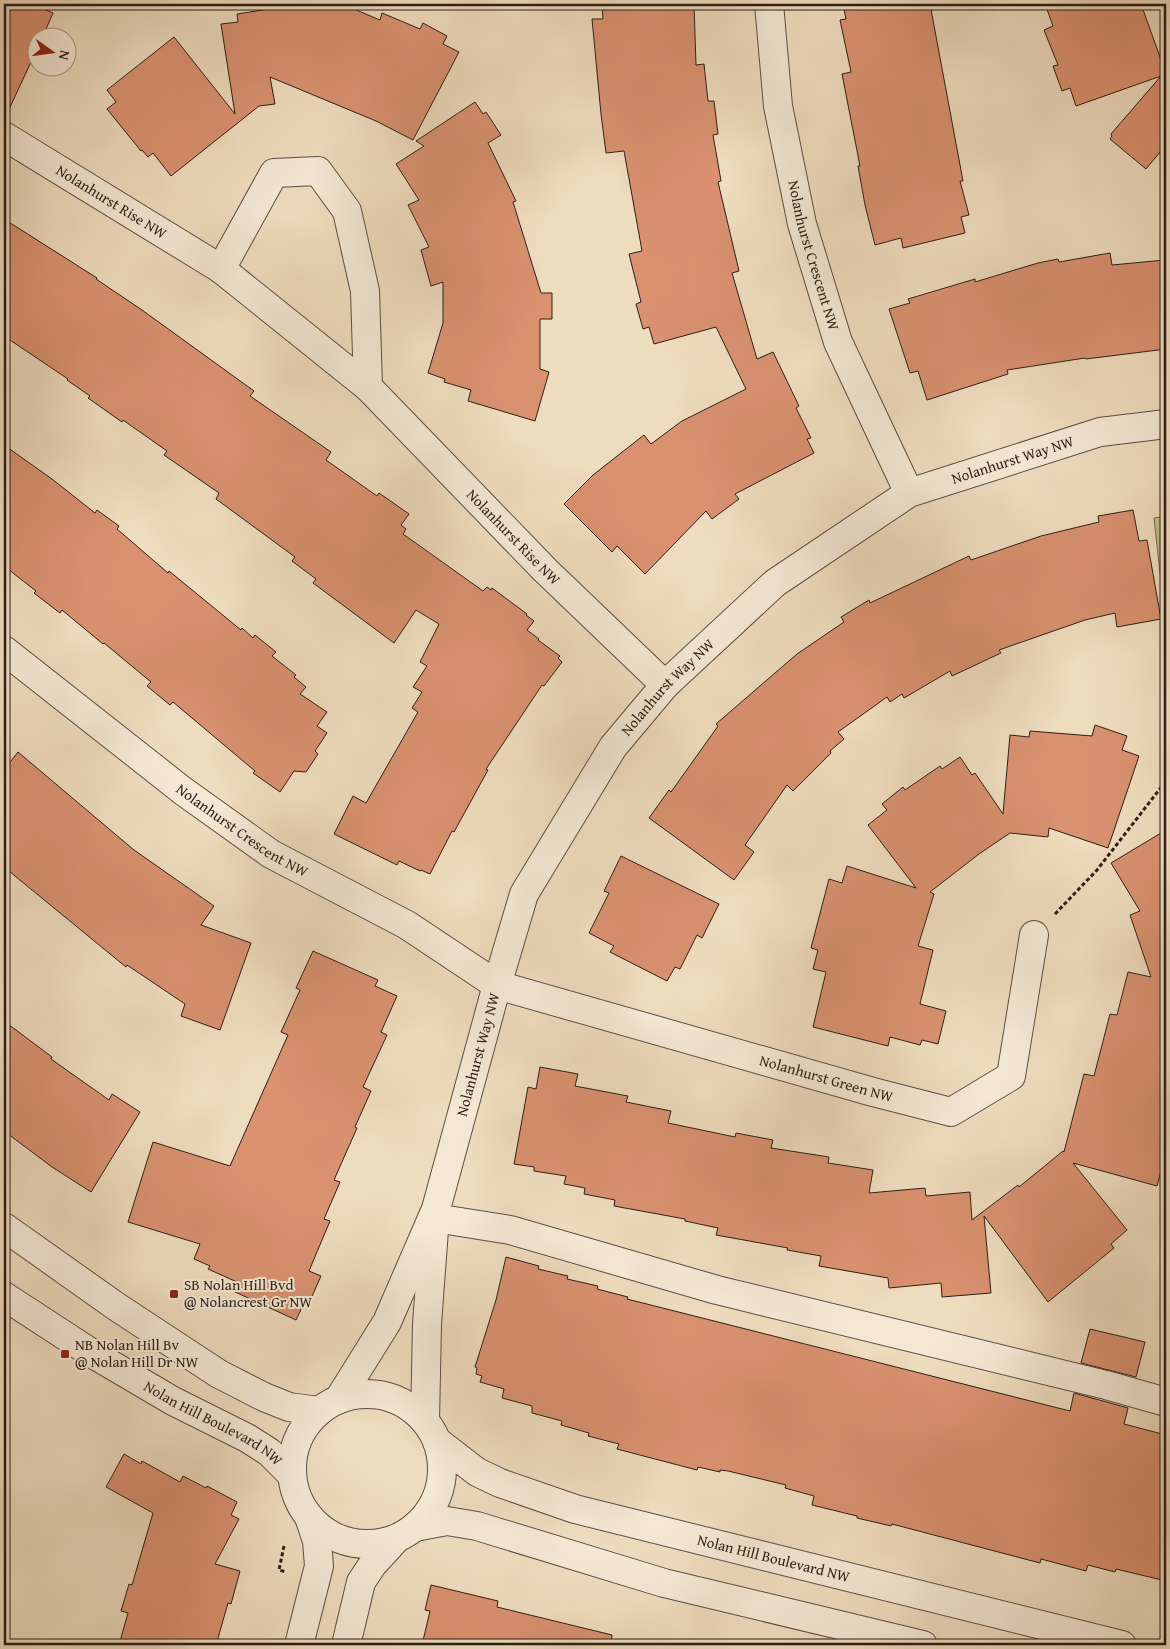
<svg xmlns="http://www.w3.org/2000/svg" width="1170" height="1649" viewBox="0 0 1170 1649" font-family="'Gentium Book Plus',serif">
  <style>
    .green { fill: #bebf8e; stroke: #756e53 }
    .building { fill: #d99170; stroke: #2c1e18 }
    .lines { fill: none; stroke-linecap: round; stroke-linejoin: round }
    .minor-casing { stroke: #5c4e42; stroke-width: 30 }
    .path { stroke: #2c1e18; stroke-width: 3; stroke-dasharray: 4 2.5; stroke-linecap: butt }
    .minor { stroke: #f4e8d5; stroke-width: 28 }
    .poi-dot { fill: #8f2418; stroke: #f4e8d5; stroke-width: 2 }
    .labels { text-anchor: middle; stroke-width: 4; stroke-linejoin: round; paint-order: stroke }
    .street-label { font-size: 15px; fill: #2c1e18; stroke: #f4e8d5 }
    .poi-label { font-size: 15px; fill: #2c1e18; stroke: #f4e8d5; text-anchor: start }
  </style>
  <rect width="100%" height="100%" fill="#eedcbe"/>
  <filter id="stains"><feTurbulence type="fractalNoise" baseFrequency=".004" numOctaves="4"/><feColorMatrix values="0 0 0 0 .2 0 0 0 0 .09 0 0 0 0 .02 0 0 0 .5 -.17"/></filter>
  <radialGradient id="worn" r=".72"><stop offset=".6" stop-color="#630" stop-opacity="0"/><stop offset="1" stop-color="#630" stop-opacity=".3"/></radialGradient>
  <!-- green -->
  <polygon class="green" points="1166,516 1166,628 1154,518"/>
  <!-- building -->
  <g class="building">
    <polygon points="4,4 33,4 53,13 42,38 38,38 38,47 4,120"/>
    <polygon points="282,4 342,4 380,20 382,13 420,29 423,23 447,36 443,44 459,52 413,140 376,121 270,77 275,104 259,106 171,176 153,153 148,157 142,150 141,151 107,109 116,102 107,90 174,37 235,114 221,24 238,22 237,14 282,7"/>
    <polygon points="602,4 694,4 696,65 704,64 708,101 714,101 718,134 713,135 721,181 718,182 739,271 732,273 757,359 773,352 799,406 796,408 811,438 807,439 814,453 735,494 739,499 712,519 706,511 645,574 617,546 612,552 564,504 593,475 644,435 651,444 682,421 746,389 716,327 654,344 649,327 643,329 636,304 641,302 629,254 642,251 624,151 606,153 601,114 592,19 603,19"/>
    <polygon points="843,4 930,4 963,181 960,181 969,215 961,217 965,233 903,248 901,238 875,245 865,205 858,166 860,166 842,74 851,72 840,20 846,19"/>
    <polygon points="1045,4 1141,4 1165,71 1166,70 1166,145 1146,169 1110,139 1112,136 1111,134 1161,76 1076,106 1070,88 1062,91 1053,66 1058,65 1044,30 1053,26"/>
    <polygon points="475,102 483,114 486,112 501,135 488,143 516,201 513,202 541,293 552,293 552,319 540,319 540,369 549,372 535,421 468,401 471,390 444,382 445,379 428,373 443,323 443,282 431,286 421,250 429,247 408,205 419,200 396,164 424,146 416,141"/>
    <polygon points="4,219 97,278 96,279 142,310 254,391 250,396 331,452 326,460 377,496 379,493 409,514 401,525 406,529 403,534 483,591 487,587 491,590 492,588 527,614 526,615 534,621 527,630 539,639 538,640 560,656 558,658 562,662 544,686 542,685 486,769 488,770 454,832 452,831 430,874 421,870 420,871 399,861 397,865 334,834 353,796 366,803 418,712 412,708 422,692 413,687 427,666 420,662 439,624 416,610 394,643 313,583 316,579 292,561 295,557 216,499 219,493 164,455 167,451 123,420 122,422 88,398 90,396 67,380 68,379 4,336"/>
    <polygon points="1110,253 1112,265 1165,260 1166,349 1086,359 1085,358 1007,370 1008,374 927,400 918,371 910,373 889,309 910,303 908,299 975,279 975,282 1038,263 1058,259 1059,262"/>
    <polygon points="4,445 52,479 95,513 97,510 119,526 117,529 168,573 169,571 241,630 242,628 253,638 255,635 276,652 272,656 296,675 294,677 306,687 300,694 327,712 317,726 327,733 315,751 318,754 306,772 294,771 280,792 253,773 255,771 173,702 170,705 147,686 151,682 104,643 103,644 62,610 60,613 34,593 36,591 4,566"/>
    <polygon points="1133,510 1139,541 1147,540 1161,619 1117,627 1115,613 1085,620 999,650 1001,653 952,676 950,671 904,698 902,694 890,702 887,697 838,732 844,739 830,751 831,753 793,791 787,785 745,845 754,852 734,880 649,818 669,790 671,792 718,726 716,724 797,654 844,622 841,617 869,600 870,603 969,556 971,560 1041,536 1099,522 1098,516"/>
    <polygon points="1095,725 1127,736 1122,750 1139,756 1108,848 1049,828 1048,837 1010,833 979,854 930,892 934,894 918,946 933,950 920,1004 946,1011 938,1044 922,1040 920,1045 890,1037 888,1046 813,1027 826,972 813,969 818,950 811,948 829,879 842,883 847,866 916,888 868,825 887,810 882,804 903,787 905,790 940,766 942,769 960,757 972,775 975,773 1003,814 1010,735 1029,737 1030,731 1092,736"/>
    <polygon points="18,752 134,850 214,906 201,925 251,943 220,1030 181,1016 185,1004 127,965 126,967 4,867 4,770"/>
    <polygon points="1166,830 1166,1169 1162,1168 1157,1186 1073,1163 1127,1230 1111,1244 1114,1248 1048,1302 984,1216 991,1293 942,1297 941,1283 889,1288 888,1278 819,1266 821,1256 787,1250 788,1248 716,1235 718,1228 685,1221 685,1219 614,1206 615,1200 584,1194 585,1188 564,1184 566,1176 534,1171 534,1167 514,1164 528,1087 536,1089 540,1067 578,1074 575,1086 628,1096 626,1102 671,1111 668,1123 735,1137 736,1133 773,1140 771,1148 829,1157 828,1163 873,1170 869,1193 925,1188 926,1196 970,1192 972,1220 1018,1185 1019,1187 1063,1151 1064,1152 1084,1074 1094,1076 1110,1014 1117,1015 1128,972 1151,977 1130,915 1140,911 1111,863"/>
    <polygon points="621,856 719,904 702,938 697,935 680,969 675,967 667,981 610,952 614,946 589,933 609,893 604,891"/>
    <polygon points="313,951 378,980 375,986 397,996 381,1032 387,1035 363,1087 371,1091 355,1127 357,1128 334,1180 340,1182 324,1219 330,1221 309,1271 321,1276 309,1303 305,1301 296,1320 233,1291 237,1282 208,1269 210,1266 194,1259 200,1244 128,1222 153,1142 230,1166 288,1035 281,1032 300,990 296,988"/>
    <polygon points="4,1021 52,1057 51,1059 109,1100 112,1094 140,1112 91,1192 52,1167 4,1131"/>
    <polygon points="506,1257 539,1266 538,1269 568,1276 567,1279 598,1286 597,1289 628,1297 627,1299 1070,1411 1074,1393 1128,1408 1124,1424 1166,1435 1166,1581 1116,1569 1115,1572 1088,1565 1086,1571 1041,1559 1040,1563 892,1524 891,1526 857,1518 857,1516 812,1505 814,1496 785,1488 786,1485 728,1471 720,1470 720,1472 698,1467 697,1470 617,1449 619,1444 588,1436 589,1433 561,1425 562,1421 532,1413 532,1406 502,1398 504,1389 480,1382 482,1376 476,1374 477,1368 475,1367 496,1300"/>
    <polygon points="1090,1329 1145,1342 1136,1377 1081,1363"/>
    <polygon points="124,1454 141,1464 142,1461 180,1482 183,1476 206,1488 207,1486 237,1502 231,1515 239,1519 215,1564 240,1571 231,1604 228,1603 216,1645 119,1645 128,1613 121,1611 129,1584 132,1585 153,1513 106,1487"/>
    <polygon points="431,1585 498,1601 497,1607 612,1635 611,1645 422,1645 430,1611 425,1610"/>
  </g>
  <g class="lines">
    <defs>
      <g id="minor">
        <path id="s1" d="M 769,4 L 778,106 L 802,224 L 838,342 L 909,493"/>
        <path id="s2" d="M 4,136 L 221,269 L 368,387 L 545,570 L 665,685"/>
        <polyline points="221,269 274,173 318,171 347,211 365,291 368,387"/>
        <path id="s3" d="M 4,650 L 183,791 L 271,854 L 407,925 L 497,985 L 873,1092 L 951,1112 L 1011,1076 L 1034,935"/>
        <polyline points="435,1218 510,1230 717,1290 1106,1385 1166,1402"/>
        <polyline points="4,1227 117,1307 219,1374 264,1397 289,1407 319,1411"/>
        <path id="s4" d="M 4,1296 L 93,1354 L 173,1401 L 247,1438 L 269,1452 L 291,1474"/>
        <circle cx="367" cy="1469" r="75"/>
        <path id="s5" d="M 339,1399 L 387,1322 L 436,1209 L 497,985 L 524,894 L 613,747 L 665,685 L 775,583 L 909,493 L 1100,432 L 1166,424"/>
        <polyline points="425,1421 427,1324 434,1230"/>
        <path id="s6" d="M 437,1441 L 477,1472 L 500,1483 L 575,1509 L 1122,1645"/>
        <polyline points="415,1527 447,1521 477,1526 664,1583 923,1645"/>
        <polyline points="299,1645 319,1566 317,1541 309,1517"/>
        <polyline points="346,1645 361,1582 373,1564 395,1540"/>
      </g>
    </defs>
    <!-- minor casing -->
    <use href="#minor" class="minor-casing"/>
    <!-- path -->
    <g class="path">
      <polyline points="1055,914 1097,870 1166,781"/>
      <polyline points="284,1546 279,1570 286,1572"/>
    </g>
    <!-- minor -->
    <use href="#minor" class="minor"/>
  </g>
  <!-- markers -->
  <g class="poi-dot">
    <rect x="169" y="1289" width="10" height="10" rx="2.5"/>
    <rect x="60" y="1349" width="10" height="10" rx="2.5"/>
  </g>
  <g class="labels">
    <!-- street labels -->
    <g class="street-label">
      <text dy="5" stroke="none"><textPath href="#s2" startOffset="126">Nolanhurst Rise NW</textPath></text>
      <text dy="5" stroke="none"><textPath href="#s1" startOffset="256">Nolanhurst Crescent NW</textPath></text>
      <text dy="5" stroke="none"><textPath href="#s5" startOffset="1214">Nolanhurst Way NW</textPath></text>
      <text dy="5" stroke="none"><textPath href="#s2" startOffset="652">Nolanhurst Rise NW</textPath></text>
      <text dy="5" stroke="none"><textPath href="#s5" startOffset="794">Nolanhurst Way NW</textPath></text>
      <text dy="5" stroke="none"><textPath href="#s3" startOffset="299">Nolanhurst Crescent NW</textPath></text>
      <text dy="5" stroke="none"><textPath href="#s5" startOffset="374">Nolanhurst Way NW</textPath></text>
      <text dy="5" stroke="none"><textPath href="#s3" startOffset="940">Nolanhurst Green NW</textPath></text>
      <text dy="5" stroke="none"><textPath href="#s4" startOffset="245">Nolan Hill Boulevard NW</textPath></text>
      <text dy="5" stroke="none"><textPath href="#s6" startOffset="360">Nolan Hill Boulevard NW</textPath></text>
    </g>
    <!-- poi labels -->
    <g class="poi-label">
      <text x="184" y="1290">SB Nolan Hill Bvd<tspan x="184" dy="17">@ Nolancrest Gr NW</tspan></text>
      <text x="75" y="1350">NB Nolan Hill Bv<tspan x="75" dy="17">@ Nolan Hill Dr NW</tspan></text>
    </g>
  </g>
  <!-- margin -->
  <rect width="1170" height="1649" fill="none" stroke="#eedcbe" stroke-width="20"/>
  <rect x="5" y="5" width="1160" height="1639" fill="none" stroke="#2c1e18" stroke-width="2.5"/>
  <rect x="10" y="10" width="1150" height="1629" fill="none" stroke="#2c1e18"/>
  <!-- north arrow -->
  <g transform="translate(52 52) rotate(104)"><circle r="24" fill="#f4e8d5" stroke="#a49789"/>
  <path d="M0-4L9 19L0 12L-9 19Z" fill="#8f2418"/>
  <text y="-8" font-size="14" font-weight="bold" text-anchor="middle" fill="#2c1e18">N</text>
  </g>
  <rect width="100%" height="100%" filter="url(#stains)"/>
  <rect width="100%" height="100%" fill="url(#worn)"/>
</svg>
